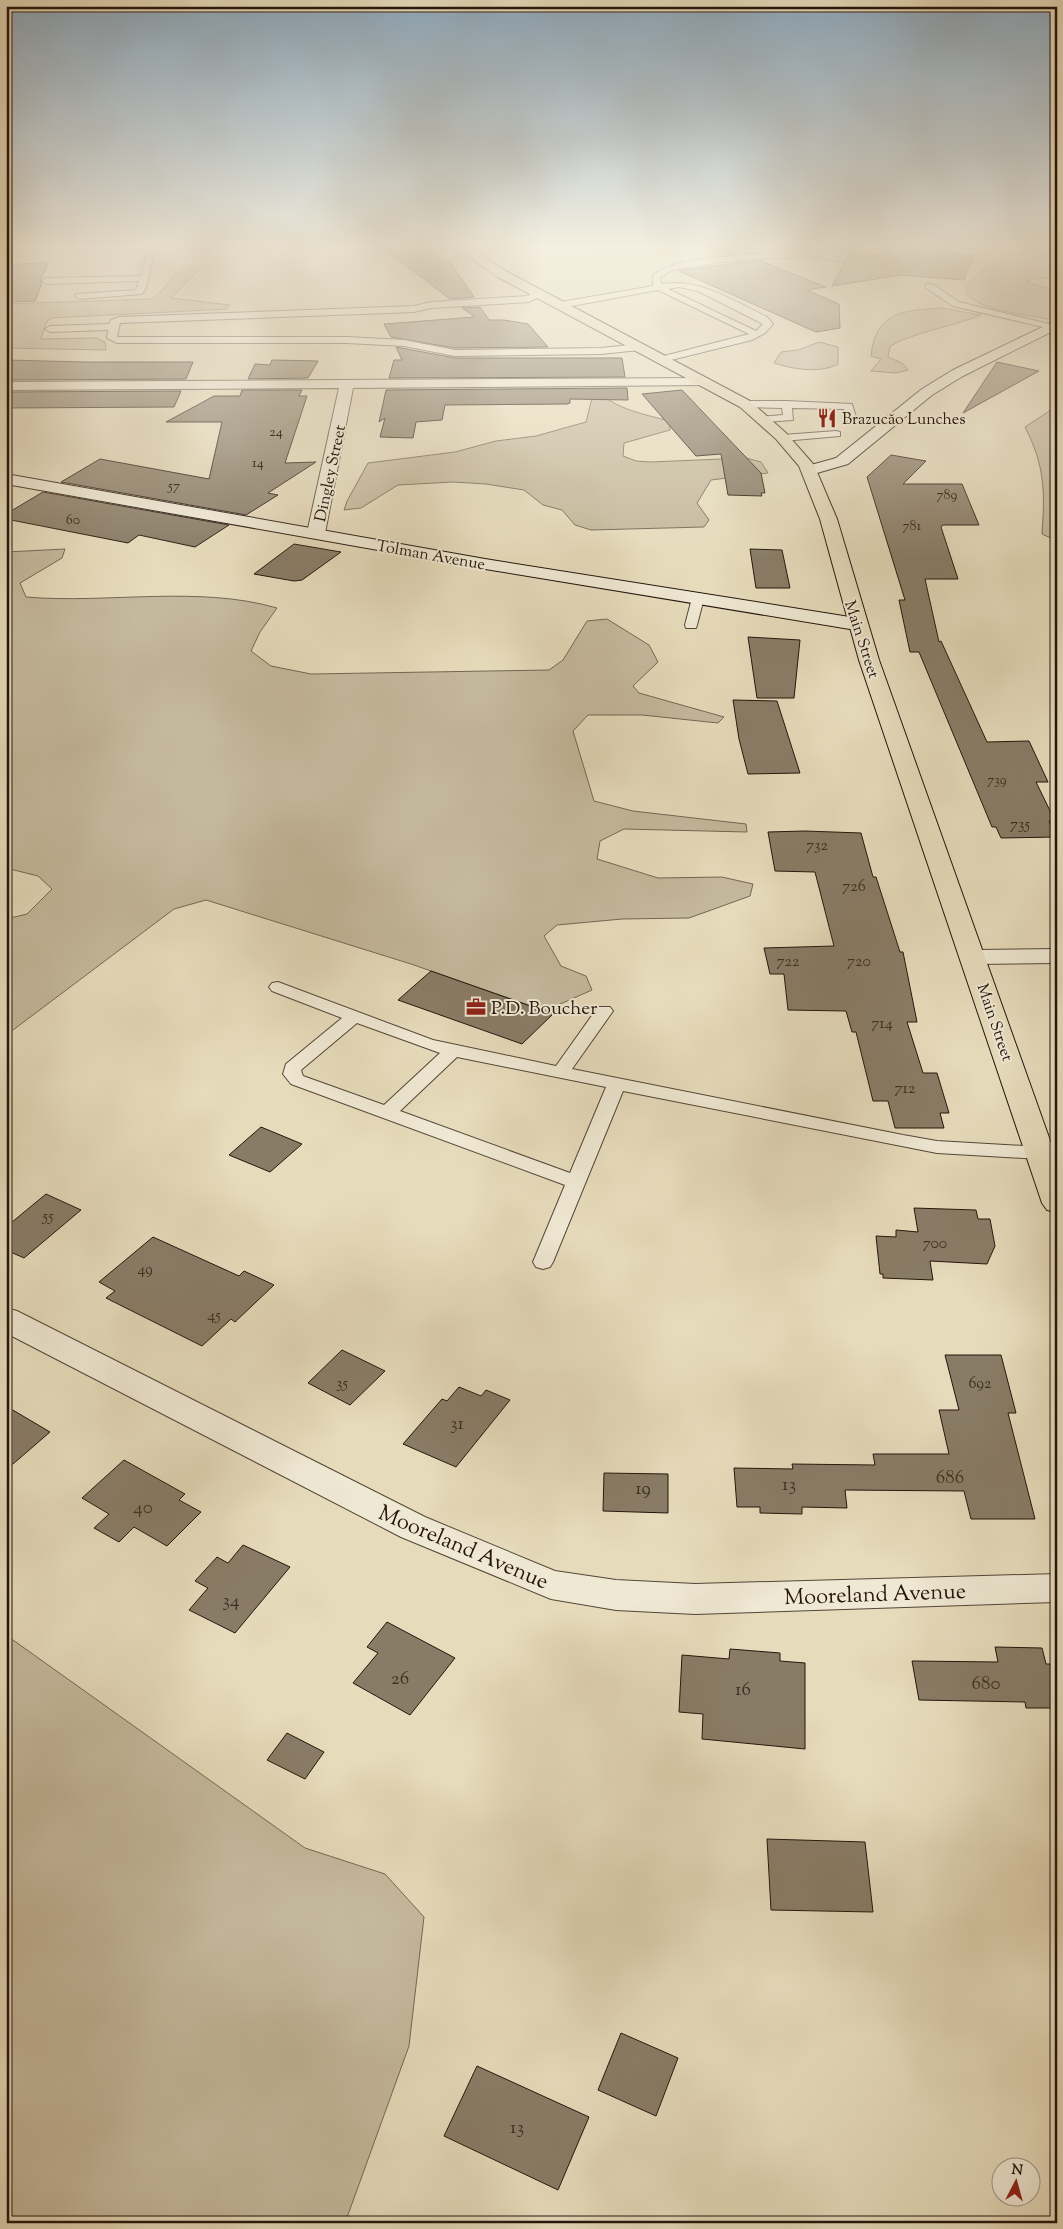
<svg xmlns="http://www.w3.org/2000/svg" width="1063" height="2229" viewBox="0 0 1063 2229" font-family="'Sorts Mill Goudy',serif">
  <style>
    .green { fill: #c5b99d; stroke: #746754 }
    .building { fill: #897c67; stroke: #24150c }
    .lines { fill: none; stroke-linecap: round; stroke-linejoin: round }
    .lane-casing { stroke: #544638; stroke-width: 2 }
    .street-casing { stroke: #544638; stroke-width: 2 }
    .secondary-casing { stroke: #24150c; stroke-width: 2 }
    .primary-casing { stroke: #24150c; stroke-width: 2 }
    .lane { fill: #efe8d3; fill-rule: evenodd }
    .street { fill: #efe8d3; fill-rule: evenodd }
    .secondary { fill: #efe8d3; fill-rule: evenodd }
    .primary { fill: #e6dbbb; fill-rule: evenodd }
    .labels { text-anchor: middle; stroke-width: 4; stroke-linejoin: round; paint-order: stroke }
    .far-number-label { font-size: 14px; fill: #3d2f23 }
    .far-poi-label { font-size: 16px; fill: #24150c; stroke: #efe8d3; text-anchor: start }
    .far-street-label { font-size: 16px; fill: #24150c; stroke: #efe8d3 }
    .number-label { font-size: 16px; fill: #3d2f23 }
    .poi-label { font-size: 19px; fill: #24150c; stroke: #efe8d3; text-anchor: start }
    .near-number-label { font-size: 19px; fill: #3d2f23 }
    .near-street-label { font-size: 22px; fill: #24150c; stroke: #efe8d3 }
  </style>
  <rect width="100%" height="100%" fill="#e6dbbb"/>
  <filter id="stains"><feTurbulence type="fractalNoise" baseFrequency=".004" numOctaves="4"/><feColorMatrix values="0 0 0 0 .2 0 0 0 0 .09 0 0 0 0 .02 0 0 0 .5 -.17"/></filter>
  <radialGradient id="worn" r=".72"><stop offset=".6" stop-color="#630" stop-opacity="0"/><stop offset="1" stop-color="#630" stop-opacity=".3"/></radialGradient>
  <!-- green -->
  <g class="green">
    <polygon points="770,247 818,247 823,253 593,252 613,248"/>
    <path d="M 1015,247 L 1057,247 L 1057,278 L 1036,278 L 1026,282 L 1057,291 L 1057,313 L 1047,319 C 1024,314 980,311 966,293 L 966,285 L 999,256 Z"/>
    <path d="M 191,265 L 202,267 L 171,298 L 230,305 L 227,309 L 52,318 L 47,321 L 41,339 L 96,338 L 105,342 L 106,350 L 6,348 L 6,304 L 151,299 C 168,290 170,272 191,265 Z"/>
    <path d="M 942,308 L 981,315 C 951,327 918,331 890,346 L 888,357 L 902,363 L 908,370 L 896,373 L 871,371 L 881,359 L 871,356 C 875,312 904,310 942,308 Z"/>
    <path d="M 819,342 L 838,347 L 838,364 C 820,374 792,369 774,363 L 781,352 L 798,350 Z"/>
    <path d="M 598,391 C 615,409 646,415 670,421 L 670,430 L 624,443 L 623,456 L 636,461 L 650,462 L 746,458 L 761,462 L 768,473 L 711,480 L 697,503 L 709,520 L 704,527 L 591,530 L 575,525 L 562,510 L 543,505 L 524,490 L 486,484 L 453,482 L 398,485 L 361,508 L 344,510 L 347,501 L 368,463 L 455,452 L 496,441 L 536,436 L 586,422 L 593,394 Z"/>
    <path d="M 1057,402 L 1057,541 L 1042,534 C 1045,492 1045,466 1025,427 L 1051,410 Z"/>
    <path d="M 65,549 L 62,558 L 20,583 L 26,597 C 107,604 198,585 277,608 L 260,632 L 251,651 L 271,666 L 311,674 L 549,670 L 563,660 L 587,621 L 607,619 L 649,645 L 658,662 L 633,686 L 639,693 L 724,717 L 718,723 L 642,715 L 588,715 L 573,731 L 594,801 L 633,811 L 746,824 L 747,832 L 624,829 L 600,841 L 597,859 L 658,878 L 722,877 L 753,884 L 750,896 L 689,918 L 622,919 L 557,925 L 544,936 L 561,966 L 586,976 L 592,990 L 558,1005 L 554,1014 L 411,964 L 206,900 L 174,909 L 13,1030 L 6,1032 L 6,919 L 27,914 L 52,889 L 38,876 L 6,868 L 6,552 Z"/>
    <polygon points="6,1635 305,1848 385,1874 424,1917 409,2046 345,2223 6,2223"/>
  </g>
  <!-- building -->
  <g class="building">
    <polygon points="382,247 426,247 446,262 450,262 474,297 450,299"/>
    <polygon points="904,250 974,255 964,280 900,275 832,286 849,253 901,257"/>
    <polygon points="759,260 826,287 807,290 839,304 840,328 816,332 679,271"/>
    <polygon points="49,262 40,281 42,283 35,301 6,302 6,265"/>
    <polygon points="480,307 489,320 504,320 528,324 548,347 455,348 391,337 384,324 475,317 462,308"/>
    <polygon points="396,347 455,358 622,358 625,377 389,378 394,360 402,360"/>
    <polygon points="6,360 84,362 193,362 186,379 6,380"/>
    <polygon points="272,360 318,361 308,378 248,379 255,364 270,365"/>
    <polygon points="997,362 1039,371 963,413"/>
    <polygon points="627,388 628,400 570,399 570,403 567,404 445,405 442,420 416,422 413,438 380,437 385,418 379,422 386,390"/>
    <polygon points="242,390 302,390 299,396 307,396 285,463 316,462 268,493 278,495 246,515 61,482 100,459 209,479 222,422 166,422 214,396 240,396"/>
    <polygon points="682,390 761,473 765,493 761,493 762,496 728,495 721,454 696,456 642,394"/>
    <polygon points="181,391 174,407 6,408 6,392"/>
    <polygon points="891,455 926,461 903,484 962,484 979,525 943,525 941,527 958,579 925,579 939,642 941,641 987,742 1029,741 1048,782 1036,782 1055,821 1049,821 1057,837 1001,838 996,827 992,827 919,652 910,652 899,600 905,600 867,477"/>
    <polygon points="43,492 229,525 195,547 139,535 128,543 6,519 6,514"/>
    <polygon points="294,544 341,552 302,580 294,581 254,574"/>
    <polygon points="750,549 782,550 790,588 756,588"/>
    <polygon points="748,637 800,640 794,698 757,698"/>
    <polygon points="733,700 777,701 800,773 748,774 739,739"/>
    <polygon points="805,831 861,833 873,877 876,877 900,952 903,952 917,1022 907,1022 923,1073 937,1073 949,1113 940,1113 944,1128 895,1128 888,1101 873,1101 856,1032 852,1032 846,1011 788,1010 784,974 770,974 764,948 834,946 815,872 775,871 768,832"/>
    <polygon points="431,971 553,1014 522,1044 398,1000"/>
    <polygon points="261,1127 302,1144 270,1172 229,1155"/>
    <polygon points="46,1194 81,1210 24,1258 6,1250 6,1227"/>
    <polygon points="914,1208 976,1210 978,1219 990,1219 995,1246 987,1264 930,1261 933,1280 883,1278 883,1274 880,1274 876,1236 896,1237 896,1230 918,1232"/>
    <polygon points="153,1237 239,1276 244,1271 274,1285 235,1322 231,1319 202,1346 106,1298 115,1291 99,1282"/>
    <polygon points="342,1350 385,1371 350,1405 308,1383"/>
    <polygon points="945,1355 1001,1355 1016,1413 1008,1413 1035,1519 971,1519 964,1491 845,1490 847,1508 802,1507 802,1514 760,1513 760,1507 737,1507 734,1468 793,1469 792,1464 875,1465 873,1454 949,1454 939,1410 959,1410"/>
    <polygon points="459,1387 481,1396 486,1390 510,1400 456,1467 403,1444 442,1399 447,1401"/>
    <polygon points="6,1406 50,1432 6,1470"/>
    <polygon points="124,1460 185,1494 179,1500 201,1512 167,1546 134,1527 119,1542 94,1528 109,1514 82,1498"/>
    <polygon points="604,1473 668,1474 668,1513 603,1511"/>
    <polygon points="243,1545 290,1567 235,1633 189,1610 208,1588 195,1581 217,1557 228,1563"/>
    <polygon points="387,1622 455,1658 410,1715 353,1683 378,1653 367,1647"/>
    <polygon points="995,1647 1042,1648 1046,1664 1057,1664 1057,1708 1026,1708 1025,1702 919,1700 912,1661 998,1662"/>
    <polygon points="730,1649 780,1653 780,1661 805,1663 805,1749 702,1739 703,1714 679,1712 682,1655 729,1659"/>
    <polygon points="287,1733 324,1752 305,1779 267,1760"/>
    <polygon points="767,1839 865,1842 873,1912 771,1910"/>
    <polygon points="621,2033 678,2058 656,2116 598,2090"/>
    <polygon points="477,2066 589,2117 558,2190 444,2136"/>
  </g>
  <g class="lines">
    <defs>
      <g id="lane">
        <polygon points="148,247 156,247 146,288 142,294 79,299 75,296 76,294 136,290 139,281 46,284 42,281 46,278 141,276"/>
        <path d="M 823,252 L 843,260 L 839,262 L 822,257 L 743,259 L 672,270 L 660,278 L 662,284 C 700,278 734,301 767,317 L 773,324 L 765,333 L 752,340 L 663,362 L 660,361 L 660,357 L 749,334 L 658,290 L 561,308 L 557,305 L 561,302 L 653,286 L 653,276 C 672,253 790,253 823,252 ZM 679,287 L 698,291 L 763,324 L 756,331 L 668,289 Z"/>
        <polygon points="926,284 932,284 959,302 1057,326 1052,329 953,306 926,288"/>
        <polygon points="537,289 541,292 539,297 529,302 431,308 414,312 120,323 117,337 347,337 404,340 455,350 601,348 639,344 644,347 639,350 601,354 455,356 404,346 347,343 117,343 107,338 108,330 50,332 45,329 50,326 109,324 111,320 119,317 414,306 431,302 528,296"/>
        <polygon points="786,401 852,404 857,420 852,423 848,422 844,409 792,408 793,420 764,422 760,421 760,417 783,415 782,408 745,407 740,404 745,401"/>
        <polygon points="836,431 840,432 840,436 783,441 778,438 783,435"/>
        <polygon points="698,594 704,598 697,625 696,628 686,628 685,625 692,598"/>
        <path d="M 278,982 L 433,1040 L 556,1066 L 598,1007 L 610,1007 L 613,1011 L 572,1069 L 903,1135 L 937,1141 L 1040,1147 L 1047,1149 L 1050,1153 L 1047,1157 L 1040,1159 L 937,1153 L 623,1091 L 553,1262 L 550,1267 L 543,1269 L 536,1267 L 533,1262 L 565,1185 L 291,1084 L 283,1074 L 286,1064 L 342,1018 L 272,991 L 269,987 L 272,983 ZM 357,1023 L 440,1053 L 384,1105 L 303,1076 L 301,1070 ZM 457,1057 L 606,1087 L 570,1173 L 400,1111 Z"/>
      </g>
      <g id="street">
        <polygon points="704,378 709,379 711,382 709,385 353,388 325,533 322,537 310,537 307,533 339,388 6,390 6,382"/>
        <polygon points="1057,949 1057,963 974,964 965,962 962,957 965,952 974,950"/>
        <polygon points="6,1308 17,1311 425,1517 555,1571 616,1580 695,1584 1057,1574 1057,1602 695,1614 616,1610 551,1599 401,1537 6,1333"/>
      </g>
      <g id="secondary">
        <polygon points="1057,320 1057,329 963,376 932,395 848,464 810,475 802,470 804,467 836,458 922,389 953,370"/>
        <polygon points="6,474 485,559 856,618 863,620 865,624 863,628 856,630 485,569 6,484"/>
      </g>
      <polygon id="primary" points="454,247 469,247 504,270 750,401 786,433 814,465 837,519 879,660 1057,1160 1057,1212 1047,1210 1042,1203 859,660 820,519 799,466 776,439 740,407 496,276"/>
    </defs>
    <!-- lane casing -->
    <use href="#lane" class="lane-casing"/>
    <!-- street casing -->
    <use href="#street" class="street-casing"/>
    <!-- secondary casing -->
    <use href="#secondary" class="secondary-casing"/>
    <!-- primary casing -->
    <use href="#primary" class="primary-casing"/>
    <!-- lane -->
    <use href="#lane" class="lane"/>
    <!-- street -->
    <use href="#street" class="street"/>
    <!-- secondary -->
    <use href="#secondary" class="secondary"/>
    <!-- primary -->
    <use href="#primary" class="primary"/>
  </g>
  <!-- sky -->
  <linearGradient id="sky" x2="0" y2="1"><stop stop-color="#8da9be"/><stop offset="0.44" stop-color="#f4efe0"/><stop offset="1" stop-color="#f4efe0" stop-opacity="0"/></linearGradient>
  <rect width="1063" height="559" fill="url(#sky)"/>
  <!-- icons -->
  <defs>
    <symbol id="restaurant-bare" viewBox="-9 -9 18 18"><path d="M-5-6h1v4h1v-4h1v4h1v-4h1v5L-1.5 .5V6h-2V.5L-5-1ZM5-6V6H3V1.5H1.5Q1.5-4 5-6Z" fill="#8f2418" stroke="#efe8d3" stroke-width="2.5" paint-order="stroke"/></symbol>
    <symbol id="office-bare" viewBox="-9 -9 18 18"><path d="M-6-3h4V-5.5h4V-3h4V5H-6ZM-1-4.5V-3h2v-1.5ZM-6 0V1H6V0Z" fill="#8f2418" stroke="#efe8d3" stroke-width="2.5" paint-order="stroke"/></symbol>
  </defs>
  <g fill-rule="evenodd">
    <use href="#restaurant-bare" x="813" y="404" width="28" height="28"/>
    <use href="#office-bare" x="462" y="993" width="28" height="28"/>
  </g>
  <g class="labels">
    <!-- far-number labels -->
    <g class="far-number-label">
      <text x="276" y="436">24</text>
      <text x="258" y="467">14</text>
      <text x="174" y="490">57</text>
      <text x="947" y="499">789</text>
      <text x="73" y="524">60</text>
      <text x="912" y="530">781</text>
      <text x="997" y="784">739</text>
    </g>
    <!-- far-poi labels -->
    <g class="far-poi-label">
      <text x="842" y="424">Brazucăo Lunches</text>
    </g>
    <!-- far-street labels -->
    <g class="far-street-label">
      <text transform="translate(329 473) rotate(-78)" y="6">Dingley Street</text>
      <text transform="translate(431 554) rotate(10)" y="6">Tolman Avenue</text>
      <text transform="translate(863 639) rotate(72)" y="6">Main Street</text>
      <text transform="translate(996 1022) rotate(71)" y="6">Main Street</text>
    </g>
    <!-- number labels -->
    <g class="number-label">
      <text x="1020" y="829">735</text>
      <text x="817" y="850">732</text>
      <text x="854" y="891">726</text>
      <text x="788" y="966">722</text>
      <text x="859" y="966">720</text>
      <text x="882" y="1028">714</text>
      <text x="905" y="1093">712</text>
      <text x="48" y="1221">55</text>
      <text x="935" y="1248">700</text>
      <text x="145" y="1274">49</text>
      <text x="214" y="1320">45</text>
      <text x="342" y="1388">35</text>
      <text x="980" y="1388">692</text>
    </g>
    <!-- poi labels -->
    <g class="poi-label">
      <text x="491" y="1014">P.D. Boucher</text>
    </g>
    <!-- near-number labels -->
    <g class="near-number-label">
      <text x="457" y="1429">31</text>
      <text x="950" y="1483">686</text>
      <text x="789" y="1490">13</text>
      <text x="643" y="1494">19</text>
      <text x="143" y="1513">40</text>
      <text x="231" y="1606">34</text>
      <text x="400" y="1684">26</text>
      <text x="986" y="1689">680</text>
      <text x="743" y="1695">16</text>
      <text x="517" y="2133">13</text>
    </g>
    <!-- near-street labels -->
    <g class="near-street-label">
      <text transform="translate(464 1546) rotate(23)" y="8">Mooreland Avenue</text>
      <text transform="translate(875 1593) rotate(-2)" y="8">Mooreland Avenue</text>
    </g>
  </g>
  <!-- margin -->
  <rect width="1063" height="2229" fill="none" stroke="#e6dbbb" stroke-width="25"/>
  <rect x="8" y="8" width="1048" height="2214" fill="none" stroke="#24150c" stroke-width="2.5"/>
  <rect x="12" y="12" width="1038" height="2204" fill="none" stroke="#24150c"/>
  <!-- north arrow -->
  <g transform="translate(1016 2182) rotate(6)"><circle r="24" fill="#efe8d3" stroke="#9e9483"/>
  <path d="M0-4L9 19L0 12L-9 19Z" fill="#8f2418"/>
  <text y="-8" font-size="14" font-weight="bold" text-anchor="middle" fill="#24150c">N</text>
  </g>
  <rect width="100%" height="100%" filter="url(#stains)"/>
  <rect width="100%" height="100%" fill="url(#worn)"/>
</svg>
